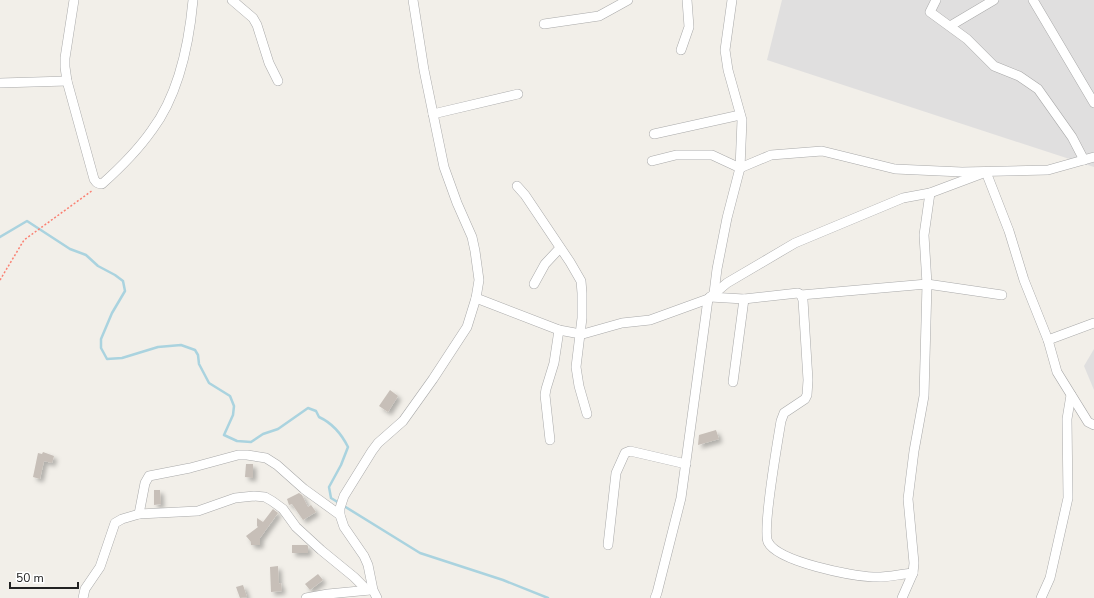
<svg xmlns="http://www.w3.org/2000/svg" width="1094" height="598" viewBox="0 0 1094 598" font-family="'Nunito Sans',sans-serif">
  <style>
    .residential { fill: #e0dfdf }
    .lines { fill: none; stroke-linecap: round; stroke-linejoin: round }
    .stream { stroke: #aad3df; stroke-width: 2.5 }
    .building { fill: #c7bfb8; filter: url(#shadow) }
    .minor-casing { stroke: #a9a9a9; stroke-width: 10 }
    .path { stroke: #fa8072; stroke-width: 1.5; stroke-dasharray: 2 2; stroke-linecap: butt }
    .minor { stroke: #fff; stroke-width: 9 }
  </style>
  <defs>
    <filter id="shadow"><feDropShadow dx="3.5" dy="3.5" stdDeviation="2" flood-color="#0004"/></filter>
  </defs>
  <rect width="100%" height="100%" fill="#f2efe9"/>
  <!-- residential -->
  <g class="residential">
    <polygon points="782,0 1094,0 1094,167 767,60"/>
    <polygon points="1094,349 1094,390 1084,366"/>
  </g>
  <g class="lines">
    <!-- stream -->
    <path class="stream" d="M 0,237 L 27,221 L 70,249 L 86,255 L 98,266 L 115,275 L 123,281 L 125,291 L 112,313 L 101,339 L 101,348 L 107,359 L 122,358 L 158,347 L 181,345 L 195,350 L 198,355 L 199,364 L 209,383 L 230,396 L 234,406 L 233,415 L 224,435 L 237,441 L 251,442 L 263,434 L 278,429 L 308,408 L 316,411 L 319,417 C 332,423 342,435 348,447 L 341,465 L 329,487 L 331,498 L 420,553 L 503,580 L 548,598"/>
  </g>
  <!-- building -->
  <g class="building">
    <polygon points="390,390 398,396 388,412 379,406"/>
    <polygon points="716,430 719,439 698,445 699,435"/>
    <polygon points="43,452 54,456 52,463 44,461 40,479 33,477 38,453 42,454"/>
    <polygon points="246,464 253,464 253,478 245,477"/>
    <polygon points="154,490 160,490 161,504 154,505"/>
    <polygon points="299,493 302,495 308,507 311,505 316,512 303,520 292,504 289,505 287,499"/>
    <polygon points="273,509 278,513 260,538 260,545 251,545 251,542 246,536 258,527 257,526 257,518 263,522"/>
    <polygon points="292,545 307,545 308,546 308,553 292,553"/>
    <polygon points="278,566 279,584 281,583 282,591 271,592 270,567"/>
    <polygon points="318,574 323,580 310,590 305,584"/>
    <polygon points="243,585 247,597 240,598 236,587"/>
  </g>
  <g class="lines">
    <defs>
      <g id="minor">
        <path d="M 74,0 L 65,58 L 65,67 L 67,81 L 94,179 C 96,182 97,184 102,184 C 120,168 138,150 152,130 C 179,94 189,44 193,0"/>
        <polyline points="232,0 253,18 257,25 269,63 278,81"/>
        <polyline points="936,0 930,12 967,39 994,66 1019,76 1038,89 1072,137 1084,160"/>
        <polyline points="1033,0 1094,103"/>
        <polyline points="544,24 599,16 628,0"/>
        <polyline points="950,26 994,0"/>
        <polyline points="681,50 689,27 687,0"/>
        <polyline points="0,83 67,81"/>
        <polyline points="433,114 518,94"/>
        <polyline points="654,134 740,115"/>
        <polyline points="652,161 676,155 712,155 740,168 771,155 822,151 895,169 962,172 1048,170 1094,157"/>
        <polyline points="986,172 1009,231 1024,280 1048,340 1057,372 1088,422 1094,425"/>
        <polyline points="517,186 525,195 570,262 581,281 582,293 582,318 576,367 579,386 587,414"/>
        <polyline points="534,284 545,264 560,248"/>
        <polyline points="714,293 717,269 727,218 740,168 742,120 728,70 725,50 732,0"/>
        <polyline points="801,295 927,284 1002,295"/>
        <path d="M 710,297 L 744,299 L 798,293 L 801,295 L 803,300 L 808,380 L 807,395 L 805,399 L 784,413 L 781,421 C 778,439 762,531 768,542 C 778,562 852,576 873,577 C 886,578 900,574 913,573"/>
        <polyline points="476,298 559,330 575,333 583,334 622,323 650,320 708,299 727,283 795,243 903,198 930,193 986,172"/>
        <polyline points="1048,340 1094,323"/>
        <polyline points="733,382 744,299"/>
        <polyline points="550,440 545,395 546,389 554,363 559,330"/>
        <polyline points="139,514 145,483 149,476 190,468 238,455 247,455 266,458 277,465 304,489 340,515"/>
        <polyline points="608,545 616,473 625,453 630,451 686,464"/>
        <polyline points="83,598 85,589 100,567 115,523 122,519 139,514 198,511 235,498 254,496 265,497 272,501 283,509 296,527 321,550 354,577 367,590"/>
        <polyline points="306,598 328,594 370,590"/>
        <polyline points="377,598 373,590 368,565 364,556 344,527 340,515 340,508 344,496 372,451 378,443 403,421 433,379 467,327 476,298 479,280 475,251 472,237 457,203 444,167 424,70 413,0"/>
        <polyline points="655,598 657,593 681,498 708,299"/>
        <polyline points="902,598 913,573 914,563 908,499 914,451 924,396 927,284 924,235 930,193"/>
        <polyline points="1041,598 1050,578 1068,498 1067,419 1071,395"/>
      </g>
    </defs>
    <!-- minor casing -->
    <use href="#minor" class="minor-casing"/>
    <!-- path -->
    <polyline class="path" points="0,280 24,240 93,190"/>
    <!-- minor -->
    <use href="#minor" class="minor"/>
  </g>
  <!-- scale -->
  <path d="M10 582v6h68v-6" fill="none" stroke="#222222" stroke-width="2"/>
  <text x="16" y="582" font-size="12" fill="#222222" stroke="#ffffff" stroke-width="3" paint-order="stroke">50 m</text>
</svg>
